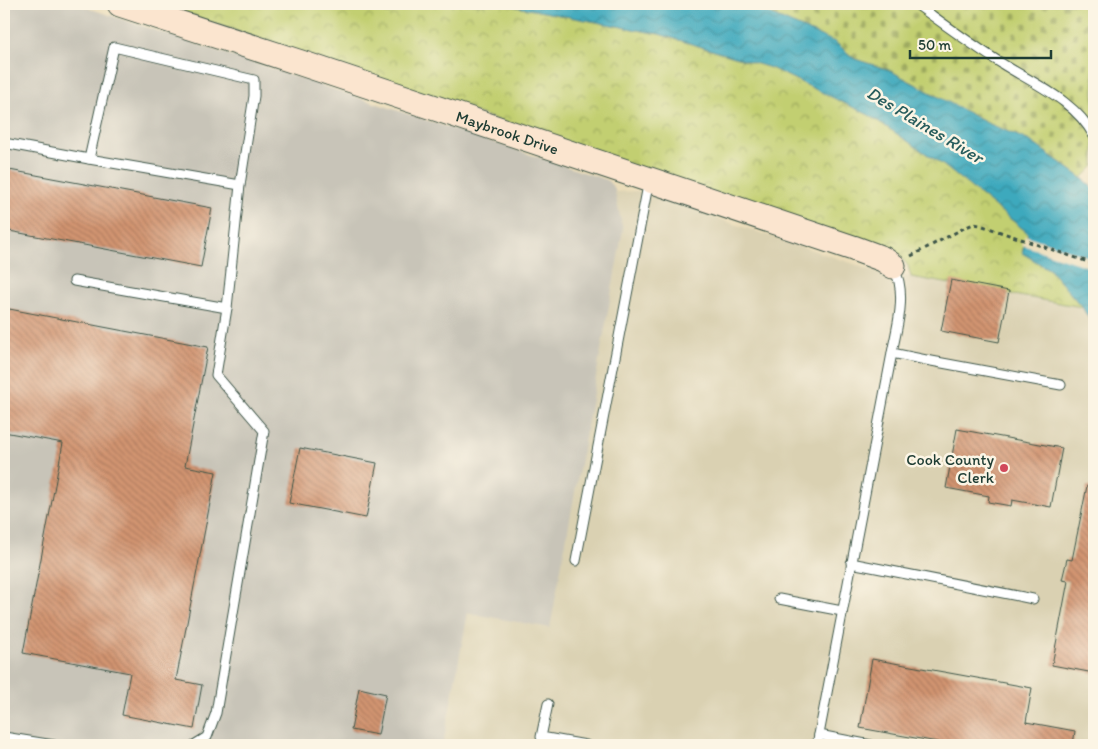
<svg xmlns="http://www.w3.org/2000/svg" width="1098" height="749" viewBox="0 0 1098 749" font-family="Itim,sans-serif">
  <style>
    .built { fill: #dad1b2 }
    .industrial { fill: #c8c4b8 }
    .cemetery { fill: url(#cemetery-stones); stroke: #708652 }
    .park { fill: url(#park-crowns); stroke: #708652 }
    .water { fill: url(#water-waves); stroke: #2e7378 }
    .pier { fill: #ebddba }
    .building { fill: url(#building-back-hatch) }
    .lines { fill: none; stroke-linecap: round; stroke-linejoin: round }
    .lane-casing { stroke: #3e5548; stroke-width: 11 }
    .secondary-casing { stroke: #3e5548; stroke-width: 27 }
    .path { stroke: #3e5548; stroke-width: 3; stroke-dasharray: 4 4; stroke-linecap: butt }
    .lane { stroke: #fff; stroke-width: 9 }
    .secondary { stroke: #fbe5cf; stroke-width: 25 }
    .poi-dot { fill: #d1495b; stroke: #fcf5e5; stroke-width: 2 }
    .labels { text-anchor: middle; stroke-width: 5; stroke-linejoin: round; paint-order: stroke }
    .street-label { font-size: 16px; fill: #1f3d34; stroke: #fcf5e5 }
    .poi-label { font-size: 16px; fill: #1f3d34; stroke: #fcf5e5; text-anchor: end }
    .water-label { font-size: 18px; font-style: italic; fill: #285d5d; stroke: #fcf5e5 }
  </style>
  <defs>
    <pattern id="cemetery-stones" width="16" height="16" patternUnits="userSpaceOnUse" patternTransform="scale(1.25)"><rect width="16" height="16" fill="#c2cf71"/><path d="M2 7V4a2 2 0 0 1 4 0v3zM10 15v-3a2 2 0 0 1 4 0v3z" fill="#9da95e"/></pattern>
    <pattern id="park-crowns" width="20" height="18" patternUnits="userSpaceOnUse" patternTransform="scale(1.25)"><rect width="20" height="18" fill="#c2cf71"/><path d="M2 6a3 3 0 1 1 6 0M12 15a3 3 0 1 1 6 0" fill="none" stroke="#9da95e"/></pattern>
    <pattern id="water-waves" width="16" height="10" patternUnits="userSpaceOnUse" patternTransform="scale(1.25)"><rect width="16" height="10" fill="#3da9bd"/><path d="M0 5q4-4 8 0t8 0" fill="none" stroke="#338b9a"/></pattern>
    <pattern id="building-back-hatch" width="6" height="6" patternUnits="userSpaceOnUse" patternTransform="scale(1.25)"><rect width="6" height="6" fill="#d29471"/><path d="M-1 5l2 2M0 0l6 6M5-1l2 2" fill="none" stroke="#aa7a5e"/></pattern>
  </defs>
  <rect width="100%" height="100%" fill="#fcf5e5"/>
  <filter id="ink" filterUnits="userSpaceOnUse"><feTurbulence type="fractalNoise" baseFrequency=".02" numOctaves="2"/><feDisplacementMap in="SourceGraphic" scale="10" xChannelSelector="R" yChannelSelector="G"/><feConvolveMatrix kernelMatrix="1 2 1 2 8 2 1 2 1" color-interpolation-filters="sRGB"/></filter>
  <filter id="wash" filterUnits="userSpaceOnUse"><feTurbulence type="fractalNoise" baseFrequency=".0096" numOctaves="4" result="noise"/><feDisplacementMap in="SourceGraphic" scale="20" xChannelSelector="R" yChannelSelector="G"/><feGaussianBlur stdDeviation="1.12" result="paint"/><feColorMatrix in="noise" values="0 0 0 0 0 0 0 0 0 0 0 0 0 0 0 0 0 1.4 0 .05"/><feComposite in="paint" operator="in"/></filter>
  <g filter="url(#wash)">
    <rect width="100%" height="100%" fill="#ebddba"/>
    <!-- built -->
    <polygon class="built" points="662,190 679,197 704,214 857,265 865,269 1082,307 1094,327 1094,745 443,745 468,613 549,628 623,230 615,192"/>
    <!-- industrial -->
    <polygon class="industrial" points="4,4 76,4 607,180 615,189 615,192 623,230 550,628 468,613 443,745 4,745"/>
    <!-- cemetery -->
    <polygon class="cemetery" points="746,4 1094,4 1094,166 1082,178 1030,141 985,122 889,70 855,59 834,42"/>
    <!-- park -->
    <polygon class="park" points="157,4 356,4 389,14 393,4 502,4 659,34 771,68 869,115 943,165 1028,233 1022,253 1050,270 1082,307 911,277 908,266 901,257"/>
    <!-- water -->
    <polygon class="water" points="502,4 746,4 835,42 855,59 889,70 985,122 1030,141 1082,178 1094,189 1094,327 1082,307 1050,270 1022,253 1028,233 943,165 869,115 771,68 659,34"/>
    <!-- pier -->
    <polygon class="pier" points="1025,235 1094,259 1094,269 1022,245"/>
    <g id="blocks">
      <!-- building -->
      <g class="building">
        <polygon points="4,169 212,208 201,267 4,230"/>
        <polygon points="951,280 1009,291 999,342 941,331"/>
        <polygon points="4,308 208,347 185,466 216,472 176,680 202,685 194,729 122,715 130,673 23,653 63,443 4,432"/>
        <polygon points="957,429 1062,448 1051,507 1012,500 1011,506 988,502 989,496 946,488"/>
        <polygon points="300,448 377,463 366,518 289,503"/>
        <polygon points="1087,486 1094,486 1094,673 1052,665 1068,581 1062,580 1067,559 1072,560"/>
        <polygon points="872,659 1032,688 1026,722 1075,731 1073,745 954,745 860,728"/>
        <polygon points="359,688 386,694 378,735 351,730"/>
      </g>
    </g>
  </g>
  <g filter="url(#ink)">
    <use href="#blocks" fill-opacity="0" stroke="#3e5548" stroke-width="1"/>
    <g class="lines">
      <defs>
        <g id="lane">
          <path d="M 916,4 C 944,24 972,45 1001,63 C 1034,84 1075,100 1094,136"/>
          <polyline points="4,143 89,159 240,185"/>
          <polyline points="89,159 114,47 254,80 254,96 240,185 227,308 216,375 264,431 216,713 207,737 194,745"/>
          <polyline points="74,281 227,308"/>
          <polyline points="892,353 926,360 1061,385"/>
          <polyline points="576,561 649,180"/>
          <polyline points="851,563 1033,599"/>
          <polyline points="779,599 842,611"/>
          <polyline points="548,704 541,737 586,745"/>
          <polyline points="819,735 871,745"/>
          <polyline points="4,737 54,745"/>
          <path d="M 817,745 L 892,353 C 896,331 904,305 899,282 C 898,277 895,272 893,267"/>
        </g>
        <g id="secondary">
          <path id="s1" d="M 120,4 L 301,63 L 853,248 L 883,259 L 893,266"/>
        </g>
      </defs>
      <!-- lane casing -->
      <use href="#lane" class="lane-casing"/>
      <!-- secondary casing -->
      <use href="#secondary" class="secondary-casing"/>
      <!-- path -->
      <polyline class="path" points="911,256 966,227 974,224 980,225 1094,264"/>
      <!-- lane -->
      <use href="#lane" class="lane"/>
      <!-- secondary -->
      <use href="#secondary" class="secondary"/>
    </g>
  </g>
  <!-- markers -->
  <circle class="poi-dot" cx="1004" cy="468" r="5"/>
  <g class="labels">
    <!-- street labels -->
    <g class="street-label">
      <text dy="6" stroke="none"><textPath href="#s1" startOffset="408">Maybrook Drive</textPath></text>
    </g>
    <!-- poi labels -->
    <g class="poi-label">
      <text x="994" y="465">Cook County<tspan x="994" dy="18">Clerk</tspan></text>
    </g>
    <!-- water labels -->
    <g class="water-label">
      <text transform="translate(925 125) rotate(31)" y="6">Des Plaines River</text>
    </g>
  </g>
  <!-- margin -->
  <rect width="1098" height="749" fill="none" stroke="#fcf5e5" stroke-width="20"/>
  <!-- scale -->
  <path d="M910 50v8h141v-8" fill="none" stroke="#1f3d34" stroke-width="2.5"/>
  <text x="918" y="50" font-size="15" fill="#1f3d34" stroke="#fcf5e5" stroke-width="4" paint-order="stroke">50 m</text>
</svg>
